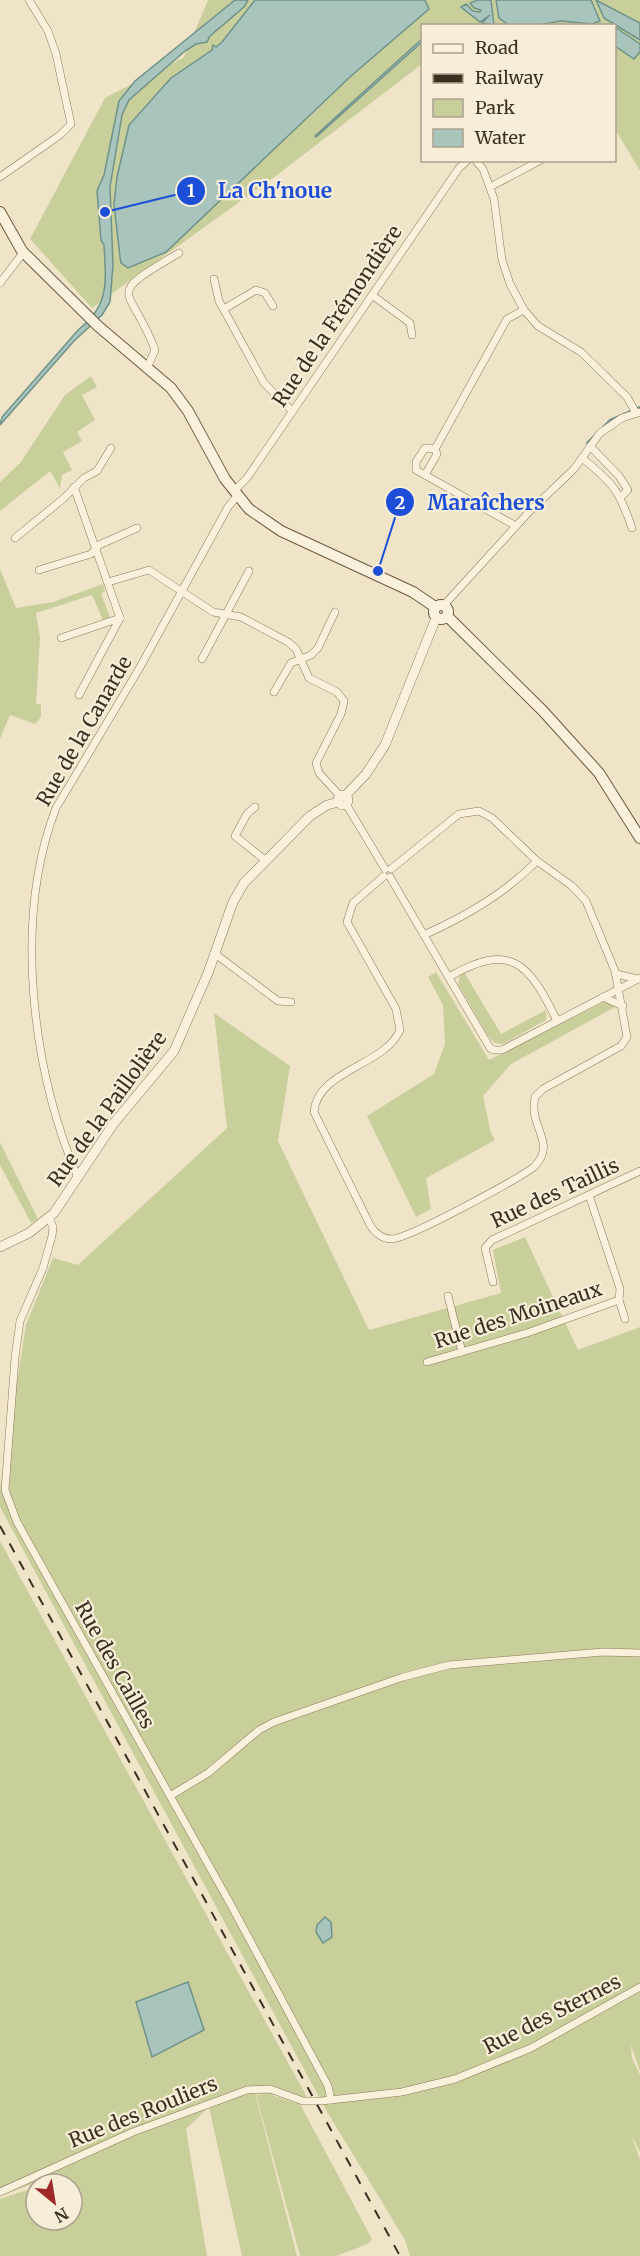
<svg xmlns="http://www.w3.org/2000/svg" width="640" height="2256" viewBox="0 0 640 2256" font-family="Merriweather,serif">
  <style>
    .green { fill: #c9cf9b; fill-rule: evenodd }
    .water { fill: #a9c4bc; stroke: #6f938a; stroke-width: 1.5 }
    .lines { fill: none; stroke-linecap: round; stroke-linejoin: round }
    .stream { stroke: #6f938a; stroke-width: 2 }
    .minor-casing { stroke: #8d765c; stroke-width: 8 }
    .tertiary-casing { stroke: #8d765c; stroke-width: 10 }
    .secondary-casing { stroke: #6f573f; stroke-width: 12 }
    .minor { stroke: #faf1dc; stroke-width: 7 }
    .tertiary { stroke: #faf1dc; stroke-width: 9 }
    .secondary { stroke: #faf1dc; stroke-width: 10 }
    .rail { stroke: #3d2e20; stroke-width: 2; stroke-dasharray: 10 10; stroke-linecap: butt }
    .labels { text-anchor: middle; stroke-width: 4.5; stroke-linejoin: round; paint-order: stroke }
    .street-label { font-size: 20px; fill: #3d2e20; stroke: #f7eed8 }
    .leader { fill: none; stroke: #1d4ed8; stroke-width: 2 }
    .callout-dot { fill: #1d4ed8; stroke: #f7eed8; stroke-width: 2 }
    .mark-label { font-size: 18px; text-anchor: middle; font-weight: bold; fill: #fff }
    .callout-label { font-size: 21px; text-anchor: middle; font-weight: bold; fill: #1d4ed8; stroke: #f7eed8; stroke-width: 4.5; stroke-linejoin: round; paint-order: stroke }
  </style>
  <rect width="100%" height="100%" fill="#f0e4c8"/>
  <!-- green -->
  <g class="green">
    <polygon points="208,0 640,0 640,171 615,129 614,26 422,26 422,64 277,175 92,308 30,239 105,98 184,57"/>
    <polygon points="91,376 97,387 82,395 95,420 77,432 82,441 63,452 72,470 62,475 60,488 50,471 0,511 0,482 21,462 65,395"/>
    <polygon points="0,569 16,608 53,602 103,584 105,591 101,594 110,617 103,620 92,595 36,613 40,638 36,704 41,704 41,717 35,724 10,715 0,739"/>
    <polygon points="436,972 489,1060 604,1002 617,1006 511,1064 483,1096 491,1133 495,1140 426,1178 431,1209 416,1217 367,1116 434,1074 445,1044 443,1005 428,977"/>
    <polygon points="464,972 501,1034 546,1010 546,1020 503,1044 495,1043 488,1036 458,984 460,975"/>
    <polygon points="214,1013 290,1066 278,1141 369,1330 501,1293 493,1250 525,1237 578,1350 640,1327 640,2071 631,2045 632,2058 640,2075 640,2152 631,2135 640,2159 640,2256 410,2256 405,2240 326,2110 0,1507 0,1489 26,1325 53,1258 78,1265 227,1128"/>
    <polygon points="0,1142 38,1219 31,1223 0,1165"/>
    <path d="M 0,1541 L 307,2097 L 271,2095 L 300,2104 L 372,2239 L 368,2244 L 336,2256 L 300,2256 L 256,2095 L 265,2094 L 255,2093 L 297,2256 L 242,2256 L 209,2107 L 186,2129 L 207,2256 L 0,2256 L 0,2199 L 30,2189 L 29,2185 L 0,2196 ZM 36,2184 L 72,2184 L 72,2220 L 36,2220 Z"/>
  </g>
  <!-- water -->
  <g class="water">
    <path d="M 235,0 L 248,0 L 244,7 L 210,36 L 207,42 L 196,44 L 185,51 L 129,100 L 122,115 L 110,187 L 113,265 L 110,302 L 102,315 L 74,341 L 0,425 L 2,417 L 79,329 C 110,305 106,281 104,245 L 101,240 L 97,191 L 104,175 L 119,101 L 135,81 Z"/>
    <polygon points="255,0 425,0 429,9 351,76 166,252 128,268 121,263 120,257 114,204 117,177 129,125 171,78 212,50 213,45 216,47 222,42"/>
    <polygon points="478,0 491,0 494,25 482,23 490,15 480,22 461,7 466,4 473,11 480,12 481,10 474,8 470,3"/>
    <polygon points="496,0 591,0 600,21 592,24 561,21 538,25 510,26 499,18"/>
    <polygon points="596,0 640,23 640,40 604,18"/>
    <polygon points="615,27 640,44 640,52 634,59 615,46"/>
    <polygon points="422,39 422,42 316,137 315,136"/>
    <polygon points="325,1917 331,1922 332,1937 323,1943 316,1932 317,1925"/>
    <polygon points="188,1982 204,2030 152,2057 136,2002"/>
  </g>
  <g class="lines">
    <!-- stream -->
    <polyline class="stream" points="587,443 610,420 640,407"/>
    <defs>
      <g id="minor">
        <polyline points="475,160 483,169 494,199 502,260 510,284 524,310 538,326 581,352 627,397 636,413"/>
        <polyline points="0,177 60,135 71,124 56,54 48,31 29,0"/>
        <polyline points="490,187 541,160"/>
        <polyline points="214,279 219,301 264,383 292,411"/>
        <polyline points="0,283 23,253"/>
        <polyline points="372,295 410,323 412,335"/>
        <polyline points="224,309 256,290 265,293 273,306"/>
        <path d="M 148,366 L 155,350 C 131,284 101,299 179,253"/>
        <polyline points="590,446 619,476 628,490 621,497"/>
        <path d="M 582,458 C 613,483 619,490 632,528"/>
        <polyline points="425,475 416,470 416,462 425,448 435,449"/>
        <polyline points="74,487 120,618"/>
        <polyline points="234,491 247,478 459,168 468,160"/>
        <polyline points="516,526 425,475 437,454 435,449 507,319 524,310"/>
        <polyline points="15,538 63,499 84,478 97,471 111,448"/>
        <polyline points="39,570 91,554 99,545 137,528"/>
        <polyline points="108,582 149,570 213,612 241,617 288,642 296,649 309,678 337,692 344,701 341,714 316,763 319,773 340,796"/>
        <polyline points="444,605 528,513 574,469 600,433 622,418 640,412"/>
        <polyline points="61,638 120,618"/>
        <polyline points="202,659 249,571"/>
        <polyline points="274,692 291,663 311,655 318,648 335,612"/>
        <polyline points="79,695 120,618"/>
        <polyline points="346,804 385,869"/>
        <polyline points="255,807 247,814 235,836 265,860"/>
        <path d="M 384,876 L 353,903 L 347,922 L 396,1009 L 400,1030 C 385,1066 317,1070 314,1112 L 370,1225 C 375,1233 382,1239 392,1239 C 410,1238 516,1180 534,1167 C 558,1142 528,1128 535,1097 L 543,1089 L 621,1046 L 627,1037 L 615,971 L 586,901 L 572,886 L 537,861 L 492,818 L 479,811 L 459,814 L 391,869"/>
        <polyline points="390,877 490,1048 494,1050 502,1050 640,978"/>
        <path d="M 424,935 C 466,916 504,894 537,861"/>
        <polyline points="214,953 278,1001 291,1002"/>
        <polyline points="616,974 638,979"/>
        <path d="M 449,977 C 511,941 529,963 557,1021"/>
        <polyline points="603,997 623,1006"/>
        <path d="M 78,1178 C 32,1070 13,920 56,808 L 139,669 L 228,507 L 237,496"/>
        <polyline points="589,1195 620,1289 619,1300 625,1319"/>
        <polyline points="49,1218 53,1227 52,1236 43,1268 20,1321 15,1358 5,1490 17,1522 231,1905 328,2086 331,2100"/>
        <polyline points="493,1282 485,1248 492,1240 640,1171"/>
        <polyline points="448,1296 462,1352"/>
        <polyline points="427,1362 527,1333 619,1300"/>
        <polyline points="170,1796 208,1773 259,1730 274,1722 403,1677 449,1665 603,1652 640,1653"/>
        <polyline points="0,2192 133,2132 247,2090 270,2089 303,2101 321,2101 402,2092 455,2079 531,2048 640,1987"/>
      </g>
      <g id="tertiary">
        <circle cx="343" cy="800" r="5"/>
        <polyline points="346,795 366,774 385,745 436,618"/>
        <polyline points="0,1247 29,1233 54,1213 114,1123 174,1051 208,973 233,902 244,883 310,816 327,805 339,802"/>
      </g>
      <g id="secondary">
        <polyline points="0,212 22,251 98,326 171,388 188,411 225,479 249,509 281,531 413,592 435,607"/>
        <circle cx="441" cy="612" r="7"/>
        <polyline points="447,616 543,711 599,773 640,838"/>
      </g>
    </defs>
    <!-- minor casing -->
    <use href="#minor" class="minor-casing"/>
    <!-- tertiary casing -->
    <use href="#tertiary" class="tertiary-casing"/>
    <!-- secondary casing -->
    <use href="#secondary" class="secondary-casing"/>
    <!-- minor -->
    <use href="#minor" class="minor"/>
    <!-- tertiary -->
    <use href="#tertiary" class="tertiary"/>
    <!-- secondary -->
    <use href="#secondary" class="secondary"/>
    <!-- rail -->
    <polyline class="rail" points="0,1526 400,2256"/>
  </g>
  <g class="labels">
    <!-- street labels -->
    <g class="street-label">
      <text transform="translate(337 316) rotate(-56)" y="7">Rue de la Frémondière</text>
      <text transform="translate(84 731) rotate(-60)" y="7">Rue de la Canarde</text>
      <text transform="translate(107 1109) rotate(-54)" y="7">Rue de la Paillolière</text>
      <text transform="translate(555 1193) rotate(-25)" y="7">Rue des Taillis</text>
      <text transform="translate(518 1315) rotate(-18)" y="7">Rue des Moineaux</text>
      <text transform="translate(115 1665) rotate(61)" y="7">Rue des Cailles</text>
      <text transform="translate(552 2014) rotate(-27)" y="7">Rue des Sternes</text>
      <text transform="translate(143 2112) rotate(-22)" y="7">Rue des Rouliers</text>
    </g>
  </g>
  <!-- callouts -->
  <path class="leader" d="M105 212L191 191M378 571L400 502"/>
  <g class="callout-dot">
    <circle cx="105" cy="212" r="6"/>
    <circle cx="378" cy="571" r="6"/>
    <circle cx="191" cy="191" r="15"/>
    <circle cx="400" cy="502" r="15"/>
  </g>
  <g class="mark-label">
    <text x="191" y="197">1</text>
    <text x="400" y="509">2</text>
  </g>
  <g class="callout-label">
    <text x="275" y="198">La Ch'noue</text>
    <text x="486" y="510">Maraîchers</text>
  </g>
  <!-- legend -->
  <rect x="421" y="24" width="195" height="138" fill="#f7eed8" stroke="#ada18e" stroke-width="1.5"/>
  <rect x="433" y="44" width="30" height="9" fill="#faf1dc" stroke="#ada18e" stroke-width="1.5"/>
  <text x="475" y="54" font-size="18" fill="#3d2e20">Road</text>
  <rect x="433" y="74" width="30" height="9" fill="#3d2e20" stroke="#ada18e" stroke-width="1.5"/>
  <text x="475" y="84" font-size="18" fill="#3d2e20">Railway</text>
  <rect x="433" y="99" width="30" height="18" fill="#c9cf9b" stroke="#ada18e" stroke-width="1.5"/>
  <text x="475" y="114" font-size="18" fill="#3d2e20">Park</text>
  <rect x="433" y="129" width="30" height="18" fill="#a9c4bc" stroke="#ada18e" stroke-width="1.5"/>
  <text x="475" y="144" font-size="18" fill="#3d2e20">Water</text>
  <!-- north arrow -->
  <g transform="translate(54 2202) rotate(150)"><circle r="28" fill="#f7eed8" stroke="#ada18e" stroke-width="1.5"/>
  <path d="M0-4.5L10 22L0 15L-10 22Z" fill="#9e2a2b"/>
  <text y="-9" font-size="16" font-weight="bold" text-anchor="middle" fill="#3d2e20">N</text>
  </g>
</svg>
